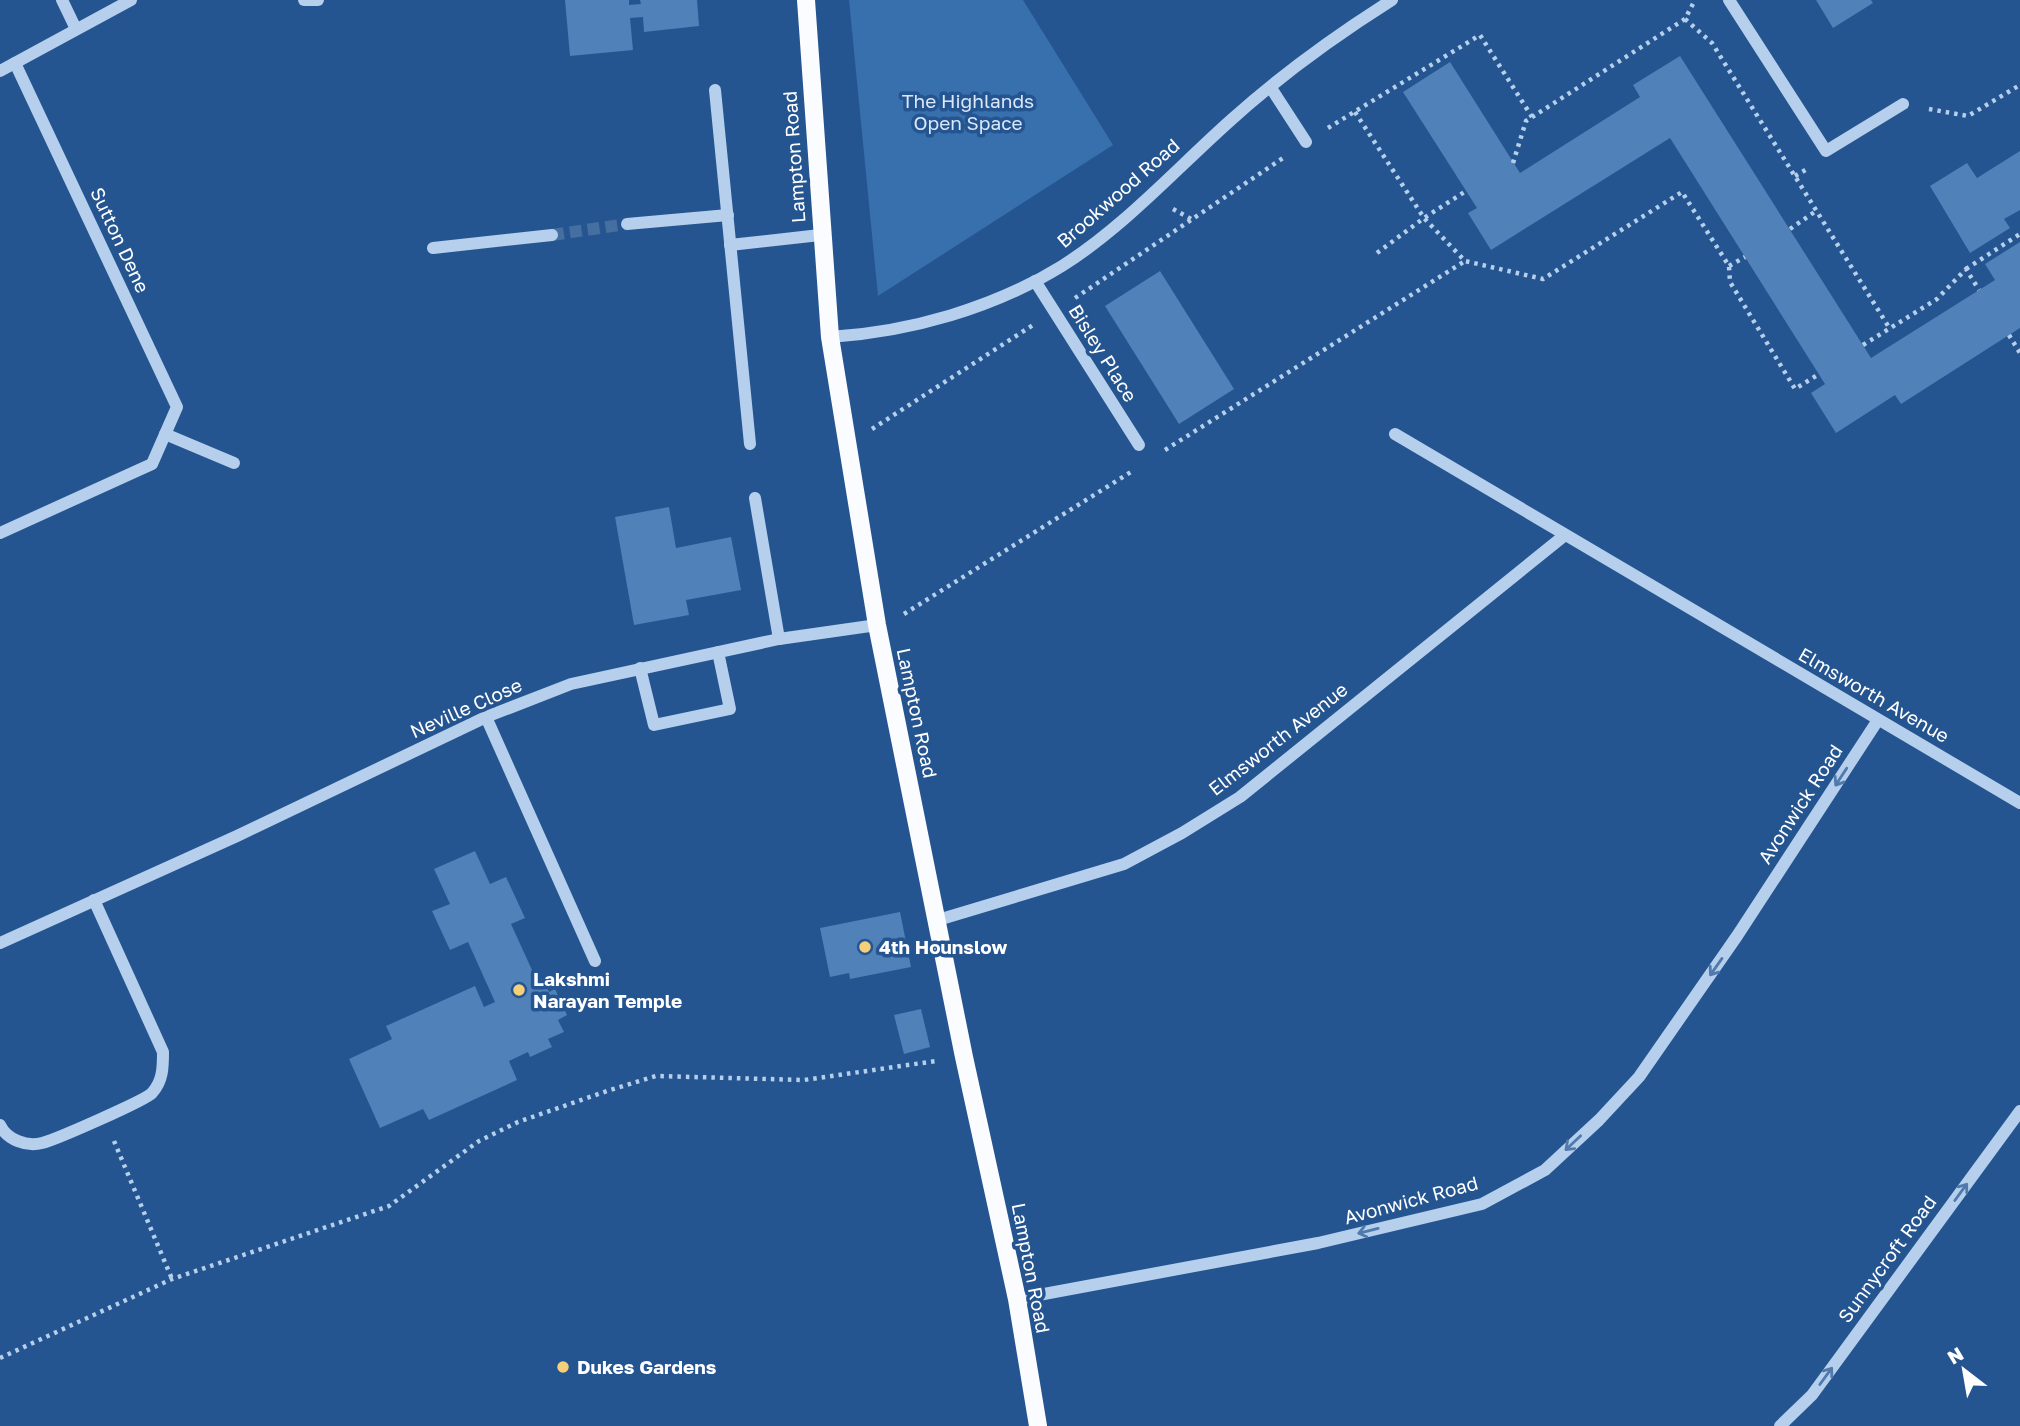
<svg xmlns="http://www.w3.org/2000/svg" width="2020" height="1426" viewBox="0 0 2020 1426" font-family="'Golos Text',sans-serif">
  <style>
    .green { fill: #386fad }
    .building { fill: #5081b8 }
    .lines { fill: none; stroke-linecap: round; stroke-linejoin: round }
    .minor-tunnel { stroke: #456ea1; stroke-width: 12; stroke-dasharray: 12 6; stroke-linecap: butt }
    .path { stroke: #b5cfec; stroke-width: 4.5; stroke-dasharray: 3.5 5; stroke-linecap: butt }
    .minor { stroke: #b5cfec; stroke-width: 12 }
    .major { stroke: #fafcff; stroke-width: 18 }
    .oneway { stroke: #507aac }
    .poi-dot { fill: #f6d078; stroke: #245590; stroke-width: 2.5 }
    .labels { text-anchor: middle; stroke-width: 7; stroke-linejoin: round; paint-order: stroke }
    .park-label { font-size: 19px; fill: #dae8f9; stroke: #245590 }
    .street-label { font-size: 19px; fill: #fff; stroke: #245590 }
    .poi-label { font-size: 19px; font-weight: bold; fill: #fff; stroke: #245590; text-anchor: start }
  </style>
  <rect width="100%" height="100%" fill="#245590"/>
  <!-- green -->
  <polygon class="green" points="849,0 1023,0 1113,145 878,296"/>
  <!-- building -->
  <g class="building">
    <polygon points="565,0 629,0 629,5 641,4 640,0 697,0 699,26 644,32 643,17 630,18 633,50 570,56"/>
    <polygon points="1816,0 1871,0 1873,3 1833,28"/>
    <polygon points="1680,56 1871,358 1995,280 1985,264 2020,242 2020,328 1901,404 1895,395 1836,433 1811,393 1825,384 1670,138 1491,250 1468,213 1477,208 1403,92 1450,62 1520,173 1640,97 1633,85"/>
    <polygon points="2020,151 2020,210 2004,219 2010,228 1970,253 1930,186 1967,163 1977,178"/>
    <polygon points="1160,271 1234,389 1179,424 1105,306"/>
    <polygon points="669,507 676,548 731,537 741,590 686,600 689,615 634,625 615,517"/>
    <polygon points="475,851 490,884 506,877 525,918 511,924 537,981 543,978 549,992 555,989 567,1015 558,1020 564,1032 548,1039 552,1047 530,1057 528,1052 509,1061 517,1080 429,1120 423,1109 380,1128 349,1059 392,1039 386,1026 475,986 484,1007 495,1002 468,942 450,950 432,911 450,904 434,869"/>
    <polygon points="900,912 911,967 850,979 849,973 830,977 820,928"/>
    <polygon points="921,1009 930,1047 904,1054 894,1015"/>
  </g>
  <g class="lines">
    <!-- minor-tunnel -->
    <polyline class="minor-tunnel" points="552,235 627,224"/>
    <!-- path -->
    <g class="path">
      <polyline points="1685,19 1712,43 1890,329"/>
      <polyline points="1929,109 1968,116 2020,85"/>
      <polyline points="1355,112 1424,218 1466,191"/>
      <polyline points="1328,128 1480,35 1532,117"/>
      <polyline points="1513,163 1526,121 1685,19 1695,0"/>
      <polyline points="1795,176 1809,168"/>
      <polyline points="1173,209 1193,220"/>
      <polyline points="1790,229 1816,211"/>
      <polyline points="1377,253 1424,218 1465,261 1543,279 1682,192 1729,266 1730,282 1795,389 1819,374"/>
      <polyline points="1729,266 1745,257"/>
      <polyline points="1966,269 2020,234"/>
      <polyline points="1075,298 1286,156"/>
      <polyline points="2009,335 2020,353"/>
      <polyline points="1863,345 1937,299 1966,269 1979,290"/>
      <polyline points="872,429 1033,325"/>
      <polyline points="1165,450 1465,261"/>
      <polyline points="904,614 1134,470"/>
      <polyline points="114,1141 172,1279"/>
      <polyline points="0,1358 172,1279 389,1206 479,1141 518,1122 610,1090 656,1076 804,1080 936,1061"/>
    </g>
    <!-- minor -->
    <g class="minor">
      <polyline points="62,0 76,29"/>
      <polyline points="304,0 318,0"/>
      <polyline points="1729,0 1826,151 1903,104"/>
      <polyline points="0,71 131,0"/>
      <polyline points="1271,88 1306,142"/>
      <polyline points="715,90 750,444"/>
      <polyline points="627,224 728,215"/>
      <polyline points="730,245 820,235"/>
      <polyline points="433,248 552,235"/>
      <polyline points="1035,281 1139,445"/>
      <path d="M 830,337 C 910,332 994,308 1062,266 C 1124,227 1176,169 1231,120 C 1281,75 1335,36 1392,0"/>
      <polyline points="165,434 234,463"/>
      <polyline points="1395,434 2020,803"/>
      <polyline points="755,498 779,639"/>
      <polyline points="0,533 152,464 177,407 15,63"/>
      <polyline points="640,668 654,725 730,709 718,652"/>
      <polyline points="486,717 595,961"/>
      <polyline points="938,920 1124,864 1182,833 1240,797 1565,535"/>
      <polyline points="0,943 237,836 486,717 571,684 779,639 877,625"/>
      <path d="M 0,1125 C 7,1140 27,1147 42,1143 C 55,1140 146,1100 152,1093 C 163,1081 163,1067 163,1052 L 94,900"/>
      <polyline points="1017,1299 1318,1243 1482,1204 1545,1170 1599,1120 1639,1077 1737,936 1878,720"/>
      <polyline points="1780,1426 1812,1395 2020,1111"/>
    </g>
    <!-- major -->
    <polyline class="major" points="806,0 830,337 877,625 964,1057 1017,1299 1038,1426"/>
  </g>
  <!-- one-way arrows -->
  <defs><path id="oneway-shaft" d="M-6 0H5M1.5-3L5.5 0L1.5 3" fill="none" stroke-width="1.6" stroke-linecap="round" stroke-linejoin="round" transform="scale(1.75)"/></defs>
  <g class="oneway">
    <use href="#oneway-shaft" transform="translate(1841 777) rotate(123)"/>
    <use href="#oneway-shaft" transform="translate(1716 967) rotate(125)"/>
    <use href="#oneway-shaft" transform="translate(1573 1143) rotate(137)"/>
    <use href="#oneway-shaft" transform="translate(1961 1192) rotate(-54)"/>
    <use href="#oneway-shaft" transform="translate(1368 1231) rotate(166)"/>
    <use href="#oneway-shaft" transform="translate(1826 1376) rotate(-54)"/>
  </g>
  <!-- markers -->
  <g class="poi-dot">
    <circle cx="865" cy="947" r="7"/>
    <circle cx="519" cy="990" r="7"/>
    <circle cx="563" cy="1367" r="7"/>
  </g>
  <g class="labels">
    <!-- park labels -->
    <g class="park-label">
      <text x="968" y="108">The Highlands<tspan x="968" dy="22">Open Space</tspan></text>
    </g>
    <!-- street labels -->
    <g class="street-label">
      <text transform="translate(794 157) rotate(-94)" y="7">Lampton Road</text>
      <text transform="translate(1118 193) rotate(-41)" y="7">Brookwood Road</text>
      <text transform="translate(120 240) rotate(65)" y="7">Sutton Dene</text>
      <text transform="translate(1103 353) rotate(58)" y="7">Bisley Place</text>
      <text transform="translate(1874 695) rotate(30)" y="7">Elmsworth Avenue</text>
      <text transform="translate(466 708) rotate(-24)" y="7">Neville Close</text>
      <text transform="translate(917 713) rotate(78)" y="7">Lampton Road</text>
      <text transform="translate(1278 739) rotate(-38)" y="7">Elmsworth Avenue</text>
      <text transform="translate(1800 804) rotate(-57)" y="7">Avonwick Road</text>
      <text transform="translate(1411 1200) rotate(-15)" y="7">Avonwick Road</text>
      <text transform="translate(1887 1259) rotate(-54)" y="7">Sunnycroft Road</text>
      <text transform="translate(1031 1268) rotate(79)" y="7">Lampton Road</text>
    </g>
    <!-- poi labels -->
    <g class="poi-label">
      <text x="879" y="954">4th Hounslow</text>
      <text x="533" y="986">Lakshmi<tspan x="533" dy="22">Narayan Temple</tspan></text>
      <text x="577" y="1374">Dukes Gardens</text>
    </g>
  </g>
  <!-- north arrow -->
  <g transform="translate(1964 1370) rotate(329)" stroke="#245590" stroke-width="5" paint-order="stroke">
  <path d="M0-5L12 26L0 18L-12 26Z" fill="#ffffff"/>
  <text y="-10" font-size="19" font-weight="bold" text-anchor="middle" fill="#ffffff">N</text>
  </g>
</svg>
